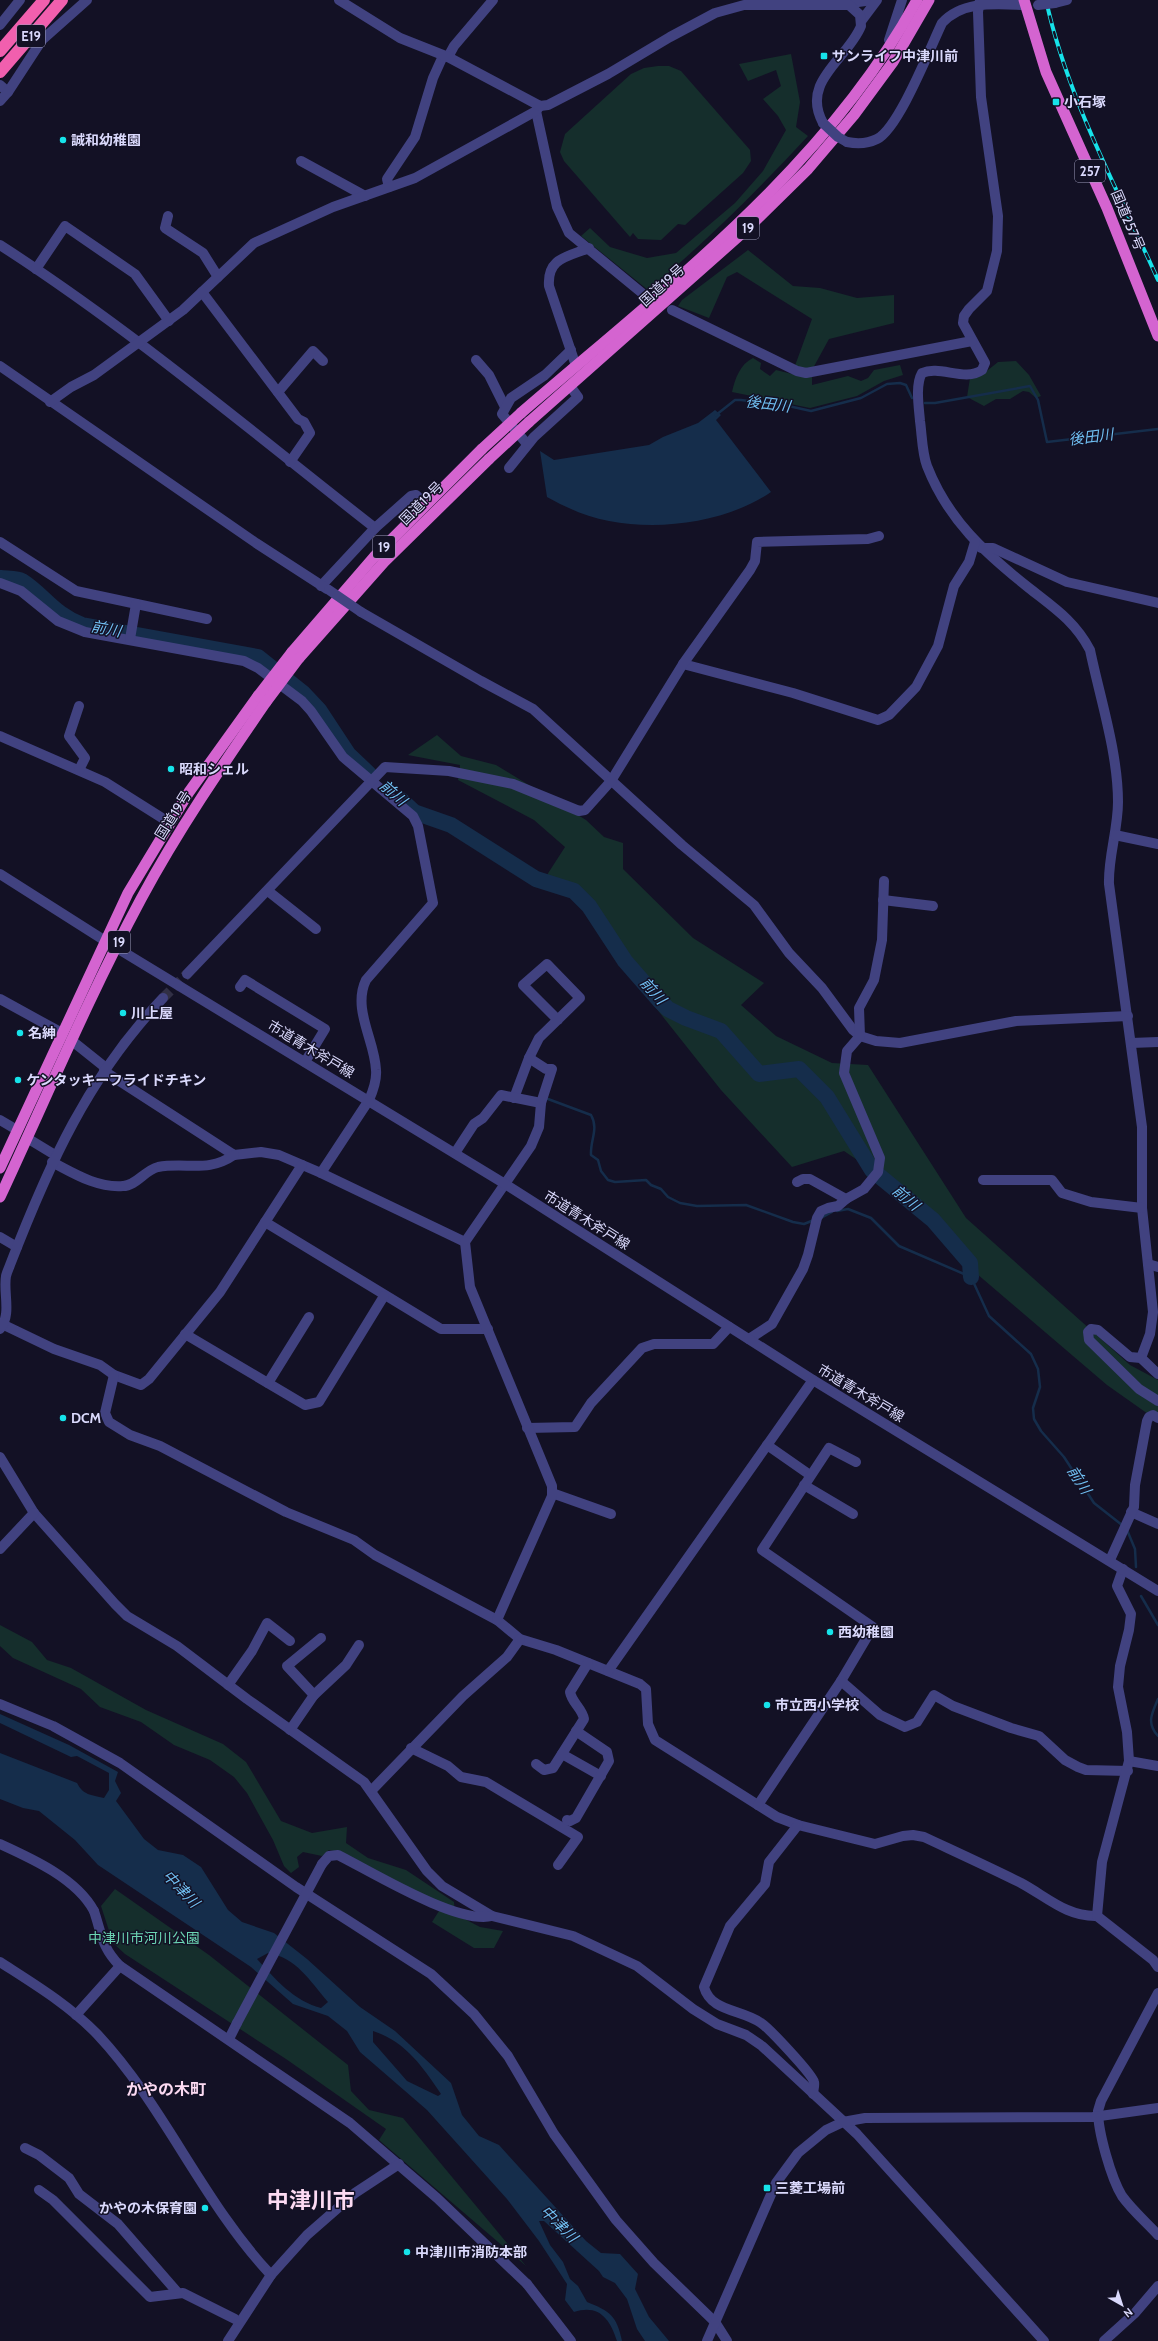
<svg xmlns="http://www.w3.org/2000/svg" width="1158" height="2341" viewBox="0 0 1158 2341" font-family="Cabin,'Noto Sans JP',sans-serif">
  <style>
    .green { fill: #152e2c }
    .water { fill: #152d4b; fill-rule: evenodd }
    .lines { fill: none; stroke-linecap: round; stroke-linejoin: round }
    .stream { stroke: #152d4b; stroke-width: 2.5 }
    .river { stroke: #152d4b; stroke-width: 16 }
    .minor-tunnel { stroke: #312f45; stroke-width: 10; stroke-dasharray: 10 5; stroke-linecap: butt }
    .minor { stroke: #414280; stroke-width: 10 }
    .tertiary { stroke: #414280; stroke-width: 10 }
    .trunk { stroke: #d464d0; stroke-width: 11 }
    .motorway { stroke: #f15fae; stroke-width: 12 }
    .rail-casing { stroke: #16e3ea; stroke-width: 4 }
    .rail { stroke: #131125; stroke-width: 2.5; stroke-dasharray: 8; stroke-linecap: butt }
    .minor-bridge { stroke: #414280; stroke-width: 10 }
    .tertiary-bridge { stroke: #414280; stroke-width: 10 }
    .trunk-bridge { stroke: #d464d0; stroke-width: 11 }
    .poi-dot { fill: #16e3ea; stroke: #131125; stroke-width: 1.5 }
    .labels { text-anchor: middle; stroke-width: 3; stroke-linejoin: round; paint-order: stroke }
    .shield { fill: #131125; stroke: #9e9dbc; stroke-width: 1 }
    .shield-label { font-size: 13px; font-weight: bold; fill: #dad9fc }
    .poi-label { font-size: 14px; font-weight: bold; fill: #dad9fc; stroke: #131125; text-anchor: start }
    .street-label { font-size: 14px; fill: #dad9fc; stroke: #131125 }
    .park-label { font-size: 14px; fill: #6bd6b4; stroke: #131125 }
    .water-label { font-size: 15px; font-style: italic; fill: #70bff2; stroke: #131125 }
    .quarter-label { font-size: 16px; font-weight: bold; fill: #fcdaf2; stroke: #131125 }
    .town-label { font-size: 22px; font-weight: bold; fill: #fcdaf2; stroke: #131125 }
  </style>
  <rect width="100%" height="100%" fill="#131125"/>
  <!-- green -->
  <g class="green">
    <path d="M 791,54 L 800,102 L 796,127 L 808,136 C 757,191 706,242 648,290 L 581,236 L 590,228 L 610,247 L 647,258 L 676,253 L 735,203 L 763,171 L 786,130 L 778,116 L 763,99 L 781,86 L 776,70 L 748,81 L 739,64 Z"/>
    <polygon points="658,66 669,66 681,71 750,150 751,161 743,173 685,225 678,224 661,240 638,239 633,233 630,237 564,161 560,152 565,134 631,74 644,68"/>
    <path d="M 748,250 L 793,286 L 820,288 L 857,298 L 894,295 L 894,323 L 829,339 L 812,370 L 812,385 L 848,376 L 861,381 L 868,378 L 874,370 L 900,365 L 903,375 L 884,381 L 857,396 L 810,408 L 732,392 C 735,379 740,364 753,358 L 761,363 L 760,369 L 770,376 L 776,370 L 792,374 L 812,319 L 737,272 L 727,277 L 709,318 L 678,306 L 682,300 Z"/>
    <polygon points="1016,361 1029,375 1041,396 1036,398 1029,392 1023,391 1010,399 996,399 984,406 967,397 970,378 983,374 998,362"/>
    <polygon points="437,735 461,756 496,765 586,820 604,837 623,843 623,869 693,938 764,983 741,1005 776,1036 832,1063 868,1065 966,1218 1130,1365 1158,1380 1158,1421 1107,1385 956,1256 915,1199 844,1151 792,1167 721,1090 652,1003 578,886 545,878 565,847 534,820 458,780 460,765 408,755"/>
    <polygon points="0,1625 32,1642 47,1660 71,1668 146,1710 223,1744 246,1762 281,1821 312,1833 347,1827 346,1843 368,1858 406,1870 454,1902 455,1914 480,1927 503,1931 494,1948 474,1948 432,1922 439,1911 338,1852 329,1850 322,1856 303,1852 297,1857 299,1867 291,1873 284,1866 273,1840 247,1793 234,1777 210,1760 174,1745 141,1722 100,1707 81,1689 13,1658 0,1646"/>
    <polygon points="115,1889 209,1955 348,2065 351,2091 369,2110 403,2118 526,2266 379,2140 386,2129 286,2059 125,1954 113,1943 101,1906"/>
  </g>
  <!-- water -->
  <g class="water">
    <path d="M 715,410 L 721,415 L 716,420 L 771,492 C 727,522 662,531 609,521 C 587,517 567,508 547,497 L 540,451 L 554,460 L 649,445 L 663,437 L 698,423 Z"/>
    <path d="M 0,1714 L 69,1745 L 118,1772 L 115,1781 L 121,1793 L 116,1801 L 144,1839 L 158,1850 L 183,1855 L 201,1867 L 228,1910 L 242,1922 L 274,1933 L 307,1959 L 360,2007 L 395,2031 L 451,2083 L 462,2115 L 479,2136 L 499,2145 L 586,2241 L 601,2253 L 620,2254 L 638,2274 L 635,2289 L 649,2317 L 669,2341 L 645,2341 L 637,2329 L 627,2299 L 615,2283 L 603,2277 L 599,2271 L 544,2221 L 539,2221 L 550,2245 L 563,2262 L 570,2279 L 578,2286 L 587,2302 C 610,2311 617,2316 622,2341 L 617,2341 C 610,2319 599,2304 574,2312 L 565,2300 L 567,2284 L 539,2241 L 507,2199 L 427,2110 L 360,2052 L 347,2031 L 328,2016 L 293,2004 L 251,1967 L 98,1865 L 75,1840 L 39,1811 L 23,1808 L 0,1799 L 0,1753 L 77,1783 C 83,1795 91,1795 104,1798 L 109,1790 L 109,1773 L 77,1756 L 71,1757 L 0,1723 ZM 268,1953 C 296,1957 310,1981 328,2002 L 321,2008 C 294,2001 275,1979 257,1959 ZM 373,2031 C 405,2041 423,2067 441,2094 L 438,2096 L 407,2081 L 373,2042 Z"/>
  </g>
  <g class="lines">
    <!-- stream -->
    <g class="stream">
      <polyline points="925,403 935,403 1030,386 1038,400 1047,442 1158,429"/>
      <polyline points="716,415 735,400 741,400 784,405 811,411 861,398 887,384 900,383 906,385 912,398"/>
      <path d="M 548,1099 L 591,1115 C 599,1129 590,1140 591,1155 L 598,1160 L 601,1171 L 608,1180 L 615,1182 L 646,1180 L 651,1185 L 661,1189 L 668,1197 L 680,1203 L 697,1206 L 746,1205 L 793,1222 L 804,1224 L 814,1220"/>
      <polyline points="837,1211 848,1209 871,1218 899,1246 971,1277 989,1316 1031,1354 1038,1369 1040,1387 1033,1408 1034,1419 1041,1431 1064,1457 1094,1503 1122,1525"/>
      <polyline points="821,1218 832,1212"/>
      <polyline points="1127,1530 1135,1549 1136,1567"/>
      <polyline points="1141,1596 1158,1625"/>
      <path d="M 1158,1699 C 1152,1713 1146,1723 1158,1736"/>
    </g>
    <!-- river -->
    <g class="river">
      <path d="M 0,578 C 6,579 17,578 22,581 C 45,596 53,614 82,625 L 258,657 L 303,693 L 319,710 L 348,754 L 369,774"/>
      <polyline points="401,800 414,812 451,825 536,879 574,891 589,906 625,961 659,1000 668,1009 686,1018 721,1031 759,1074 799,1069 827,1097 872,1170 933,1220 970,1263 971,1277"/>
    </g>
    <!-- minor-tunnel -->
    <polyline class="minor-tunnel" points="163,998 187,974"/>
    <!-- minor -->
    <g class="minor">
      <path d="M 980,0 L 978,12 L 981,97 L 998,216 L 997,251 L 987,291 L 969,309 L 964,316 L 963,323 L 985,363 L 982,370 C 965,382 940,365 922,373 C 915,385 919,408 920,421 C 922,435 922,453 927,466 C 948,520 985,553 1029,588 C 1053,607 1075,621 1090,650 C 1100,698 1118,753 1118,802 C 1118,830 1108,857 1109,884 L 1142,1127 L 1142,1208 L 1153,1312 L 1150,1334 L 1141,1358"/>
      <polyline points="1055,3 1067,0"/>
      <polyline points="843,4 873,0"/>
      <polyline points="862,20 877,0"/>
      <polyline points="0,25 20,0"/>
      <polyline points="889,40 902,0"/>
      <polyline points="448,57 454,46 493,0"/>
      <polyline points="0,85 8,92"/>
      <polyline points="0,101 8,92 42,40 87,0"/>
      <polyline points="536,111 557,207 569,233 642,293"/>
      <polyline points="301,161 365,196"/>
      <polyline points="389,187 387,179 415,137 433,78 443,56"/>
      <polyline points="168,216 165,228 203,253 218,277"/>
      <path d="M 0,245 C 132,330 252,432 375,528 L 321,586"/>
      <polyline points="36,269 65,226 135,274 169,321"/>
      <polyline points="202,292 298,419 304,422 310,433 290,462"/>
      <polyline points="672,310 797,371 806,373 972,341"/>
      <polyline points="476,360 489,375 505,407"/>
      <polyline points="0,366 256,543 327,589"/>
      <path d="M 576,366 L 549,286 C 547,258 567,257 589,248"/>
      <polyline points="278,392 313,351 323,361"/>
      <polyline points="50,402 71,387 94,375 183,310 254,243 333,207 415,178 536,111 540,106"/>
      <polyline points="527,444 502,414 511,398 545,375 571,350"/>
      <polyline points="509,468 534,437 578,397 570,386"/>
      <polyline points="375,528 411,496 416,495 426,504"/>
      <polyline points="0,542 76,591 207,619"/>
      <polyline points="981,548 993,548 1067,582 1158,603"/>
      <path d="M 0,583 L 21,591 L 58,621 L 85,632 L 244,661 L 258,668 L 302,701 L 311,711 L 343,757 L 413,816 L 418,826 L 433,903 L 366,980 C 352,1009 375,1041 376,1070 C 377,1081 373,1091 369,1100 L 321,1173"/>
      <polyline points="361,612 481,681 533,709 682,845 754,905 789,953 822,988 853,1030 860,1036 876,1041 900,1043 1016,1021 1128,1016"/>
      <polyline points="130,639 136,604"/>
      <polyline points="683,664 793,693 878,720 889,715 916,687 938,646 954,586 969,562 975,542"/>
      <polyline points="0,736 105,782 170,823"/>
      <polyline points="79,770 85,758 69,736 79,706"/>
      <polyline points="1115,835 1158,844"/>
      <polyline points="268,891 316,929"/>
      <polyline points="883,900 933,906"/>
      <polyline points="187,974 385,767 449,771 513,784 579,811 585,810 611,781 683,664 750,570 755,561 757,542 868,539 879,536"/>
      <polyline points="240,987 245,980 325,1029 305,1062"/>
      <polyline points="0,999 62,1033"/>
      <polyline points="71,1040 106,1068"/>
      <polyline points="1131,1043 1158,1042"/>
      <polyline points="104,1071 234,1155 261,1152 279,1155 321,1173 465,1242"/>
      <polyline points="514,1098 529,1058 539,1038 580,998 547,964 523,985 558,1020"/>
      <polyline points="0,1120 17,1130"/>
      <polyline points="27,1138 55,1155"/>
      <polyline points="455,1153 474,1124 483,1118 501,1095 541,1103"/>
      <path d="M 52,1162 C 75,1174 97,1188 123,1186 C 136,1186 145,1170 158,1167 C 187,1162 208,1173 234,1155"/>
      <polyline points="983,1180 1052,1180 1062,1193 1091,1202 1142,1208"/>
      <polyline points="797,1182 803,1179 810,1179 846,1199"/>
      <polyline points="265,1222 441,1329 488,1329"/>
      <polyline points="0,1237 17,1247"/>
      <polyline points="1148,1264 1158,1267"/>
      <polyline points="4,1325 54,1349 100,1365 114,1375 141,1385 149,1379 220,1292 302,1165"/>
      <path d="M 0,1329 C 12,1314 3,1293 6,1276 C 7,1272 9,1268 10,1265 C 49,1164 88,1077 163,998"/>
      <polyline points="185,1334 305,1405 319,1402 384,1296"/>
      <polyline points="749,1339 772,1324 803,1269 808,1255 817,1218 821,1211 828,1208 838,1206 846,1199 864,1189 878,1172 880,1158 844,1073 847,1051 860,1036 859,1008 874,980 882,940 884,881"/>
      <polyline points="1158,1374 1141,1358 1130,1357 1098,1330 1091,1329 1088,1332 1089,1340 1139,1389 1158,1401"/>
      <path d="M 114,1375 L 105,1413 L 109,1422 L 130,1435 L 160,1446 L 286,1512 L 354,1540 L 375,1555 L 497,1620 L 520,1639 L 556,1650 L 640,1684 L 646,1689 L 648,1724 L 655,1740 L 777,1817 L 798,1825 L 875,1844 L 903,1836 L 913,1835 L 924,1837 C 956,1852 989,1867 1021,1883 C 1047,1897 1067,1917 1097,1916 L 1153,1960 L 1158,1967"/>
      <polyline points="268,1383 309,1317"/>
      <polyline points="527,1428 575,1427 591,1403 642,1348 654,1344 713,1344 729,1327"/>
      <polyline points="767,1445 810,1475"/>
      <polyline points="0,1457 34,1513 115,1604 127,1616 177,1646 247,1699 364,1782 427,1871 442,1886 492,1916 573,1936 637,1966 693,2009 717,2024 746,2035 762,2046 857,2134 1044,2341"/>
      <polyline points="804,1485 853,1514"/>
      <polyline points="552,1493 611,1514"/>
      <polyline points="1131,1512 1158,1524"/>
      <polyline points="0,1549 34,1513"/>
      <polyline points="1110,1560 1134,1507 1135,1485 1147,1421 1149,1417 1153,1415 1158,1418"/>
      <polyline points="497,1620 552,1496 552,1486 470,1287 465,1242 531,1146 539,1127 541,1103 552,1069 546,1069 529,1058"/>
      <polyline points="841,1681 873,1627 762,1550 829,1448 856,1462"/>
      <polyline points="228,1685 252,1651 267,1623 290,1641"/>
      <polyline points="314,1695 287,1666 321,1638"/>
      <polyline points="0,1704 53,1726 120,1763 296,1887 431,1974 474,2014 508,2056 554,2134 616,2220 654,2263 715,2322 727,2341"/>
      <polyline points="290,1730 314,1695 346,1665 359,1645"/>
      <polyline points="411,1748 448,1766 461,1777 486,1782 578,1837 558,1865"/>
      <polyline points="562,1754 601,1776"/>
      <polyline points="1129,1761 1158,1766"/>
      <path d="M 536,1764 L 544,1770 L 553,1768 L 584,1719 C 582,1708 572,1703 570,1692 L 588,1663"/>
      <polyline points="372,1790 463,1696 507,1657 520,1639"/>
      <polyline points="758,1805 841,1681 880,1715 905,1727 917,1722 934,1695 953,1706 1011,1728 1039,1736 1065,1760 1078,1767 1086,1770 1128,1771"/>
      <polyline points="567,1820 570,1821 576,1818 609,1761 607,1752 576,1731"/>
      <path d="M 798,1825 L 769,1862 L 765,1884 L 730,1926 L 704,1987 C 711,2012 741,2009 761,2023 C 769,2028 812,2074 814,2082 C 815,2085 813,2091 813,2094"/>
      <path d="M 0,1844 C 33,1859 77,1879 94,1911"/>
      <path d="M 322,1864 L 329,1856 L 338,1855 C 372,1872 458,1925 492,1916"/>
      <polyline points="1097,1916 1102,1862 1129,1761 1127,1732 1118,1687 1120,1666 1129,1630 1131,1614 1117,1586 1123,1569"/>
      <path d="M 1158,1993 L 1101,2101 L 1098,2111 C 1098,2132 1111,2178 1122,2196 C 1132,2210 1146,2222 1158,2235"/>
      <polyline points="229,2039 237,2023"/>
      <polyline points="25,2148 39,2155 69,2178 79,2194 118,2224 178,2293"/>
      <polyline points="39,2190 53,2200 150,2297 183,2293 235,2319"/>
      <polyline points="527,2284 571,2341"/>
      <polyline points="1104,2341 1135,2313 1158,2286"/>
    </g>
    <!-- tertiary -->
    <g class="tertiary">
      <path d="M 339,0 L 400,38 L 448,57 L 540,106 L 548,105 L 608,74 L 670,37 L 715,13 L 744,5 L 849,5 L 860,15 L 861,26 C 848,59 800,81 823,123"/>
      <path d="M 847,142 C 857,144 867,144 877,139 C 899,128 930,48 942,23 C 963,0 996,4 1025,5"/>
      <polyline points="0,874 107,942 505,1184 813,1380 1158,1591"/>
      <polyline points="608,1671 813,1380"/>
      <path d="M 94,1911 C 102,1935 102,1948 120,1966 L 350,2123 L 437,2198 L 527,2284"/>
      <path d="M 0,1962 C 34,1984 69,2005 97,2034 C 164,2105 203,2203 271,2275"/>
      <polyline points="76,2015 120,1966"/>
      <polyline points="228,2341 271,2275 307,2235 355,2193 399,2164"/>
      <polyline points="707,2341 776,2183 798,2153 826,2130 843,2122 865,2118 1093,2117 1158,2108"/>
    </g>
    <!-- trunk -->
    <g class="trunk">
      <polyline points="1024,0 1046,72 1107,208 1158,336"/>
      <path d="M 521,413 C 663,290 826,168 917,0"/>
      <polyline points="529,422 748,228 808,169 854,115 893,62 929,0"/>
      <polyline points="292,652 374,557 482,449"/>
      <polyline points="299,658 384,562 489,459"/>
      <polyline points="0,1168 128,893 189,792 258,696"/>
      <path d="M 0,1197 C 46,1098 89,996 141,899 C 178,830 222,766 266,702"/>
    </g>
    <!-- motorway -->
    <g class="motorway">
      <polyline points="0,51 44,0"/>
      <polyline points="0,72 62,0"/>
    </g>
    <defs>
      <path id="rail" d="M 1046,0 C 1067,97 1118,190 1158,280"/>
    </defs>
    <!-- rail casing -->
    <use href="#rail" class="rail-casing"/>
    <!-- rail -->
    <use href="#rail" class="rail"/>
    <!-- minor-bridge -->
    <g class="minor-bridge">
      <polyline points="1038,5 1055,3"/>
      <polyline points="329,590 361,612"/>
      <polyline points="237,2023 322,1864"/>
    </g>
    <!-- tertiary-bridge -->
    <polyline class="tertiary-bridge" points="823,123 838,137 847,142"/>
    <!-- trunk-bridge -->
    <g class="trunk-bridge">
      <polyline points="482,449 521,413"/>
      <polyline points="489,459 529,422"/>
      <polyline points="258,696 292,652"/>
      <polyline points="266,702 299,658"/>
    </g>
  </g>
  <!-- markers -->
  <g class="poi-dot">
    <rect x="820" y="52" width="8" height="8" rx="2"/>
    <rect x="1052" y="98" width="8" height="8" rx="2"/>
    <circle cx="63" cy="140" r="4"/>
    <circle cx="171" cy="769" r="4"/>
    <circle cx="123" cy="1013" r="4"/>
    <circle cx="20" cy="1033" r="4"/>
    <circle cx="18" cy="1080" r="4"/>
    <circle cx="63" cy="1418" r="4"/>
    <circle cx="830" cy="1632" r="4"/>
    <circle cx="767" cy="1705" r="4"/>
    <rect x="763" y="2184" width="8" height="8" rx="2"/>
    <circle cx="205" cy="2208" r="4"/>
    <circle cx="407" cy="2252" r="4"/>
  </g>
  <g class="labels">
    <!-- shield labels -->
    <g class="shield">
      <rect x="17" y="25" width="28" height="22" rx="3"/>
      <rect x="1075" y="160" width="30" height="22" rx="3"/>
      <rect x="737" y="217" width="22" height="22" rx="3"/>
      <rect x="373" y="536" width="22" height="22" rx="3"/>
      <rect x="108" y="931" width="22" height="22" rx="3"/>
    </g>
    <g class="shield-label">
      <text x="31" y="41">E19</text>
      <text x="1090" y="176">257</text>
      <text x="748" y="233">19</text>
      <text x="384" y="552">19</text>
      <text x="119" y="947">19</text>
    </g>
    <!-- poi labels -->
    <g class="poi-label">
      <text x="832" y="61">サンライフ中津川前</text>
      <text x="1064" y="107">小石塚</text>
      <text x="71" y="145">誠和幼稚園</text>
      <text x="179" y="774">昭和シェル</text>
      <text x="131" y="1018">川上屋</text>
      <text x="28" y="1038">名紳</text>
      <text x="26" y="1085">ケンタッキーフライドチキン</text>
      <text x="71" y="1423">DCM</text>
      <text x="838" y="1637">西幼稚園</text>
      <text x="775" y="1710">市立西小学校</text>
      <text x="775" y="2193">三菱工場前</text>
      <text x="197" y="2213" text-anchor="end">かやの木保育園</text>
      <text x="415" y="2257">中津川市消防本部</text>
    </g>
    <!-- street labels -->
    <g class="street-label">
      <text transform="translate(1128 220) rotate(67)" y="5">国道257号</text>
      <text transform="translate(662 285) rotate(-42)" y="5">国道19号</text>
      <text transform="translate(421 503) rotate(-45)" y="5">国道19号</text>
      <text transform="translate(173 815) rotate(-58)" y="5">国道19号</text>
      <text transform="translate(311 1049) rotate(31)" y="5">市道青木斧戸線</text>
      <text transform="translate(587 1220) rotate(32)" y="5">市道青木斧戸線</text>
      <text transform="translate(861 1393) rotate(31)" y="5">市道青木斧戸線</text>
    </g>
    <!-- park labels -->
    <g class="park-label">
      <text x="144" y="1943">中津川市河川公園</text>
    </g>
    <!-- water labels -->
    <g class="water-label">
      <text transform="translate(768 404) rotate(7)" y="5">後田川</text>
      <text transform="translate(1091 437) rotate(-7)" y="5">後田川</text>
      <text transform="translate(106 629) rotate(10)" y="5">前川</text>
      <text transform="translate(393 793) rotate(41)" y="5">前川</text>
      <text transform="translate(653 991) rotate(48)" y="5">前川</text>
      <text transform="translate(906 1198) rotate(40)" y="5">前川</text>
      <text transform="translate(1079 1480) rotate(57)" y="5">前川</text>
      <text transform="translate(181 1889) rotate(46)" y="5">中津川</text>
      <text transform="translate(559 2224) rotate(45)" y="5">中津川</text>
    </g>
    <!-- quarter labels -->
    <g class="quarter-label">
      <text x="166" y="2095">かやの木町</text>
    </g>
    <!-- town labels -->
    <g class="town-label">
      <text x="311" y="2208">中津川市</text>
    </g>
  </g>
  <!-- north arrow -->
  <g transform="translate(1122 2305) rotate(141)" stroke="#131125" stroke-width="3" paint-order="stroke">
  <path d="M0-3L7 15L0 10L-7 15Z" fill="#dad9fc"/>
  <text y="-6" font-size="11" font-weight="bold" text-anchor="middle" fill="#dad9fc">N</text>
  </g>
</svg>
